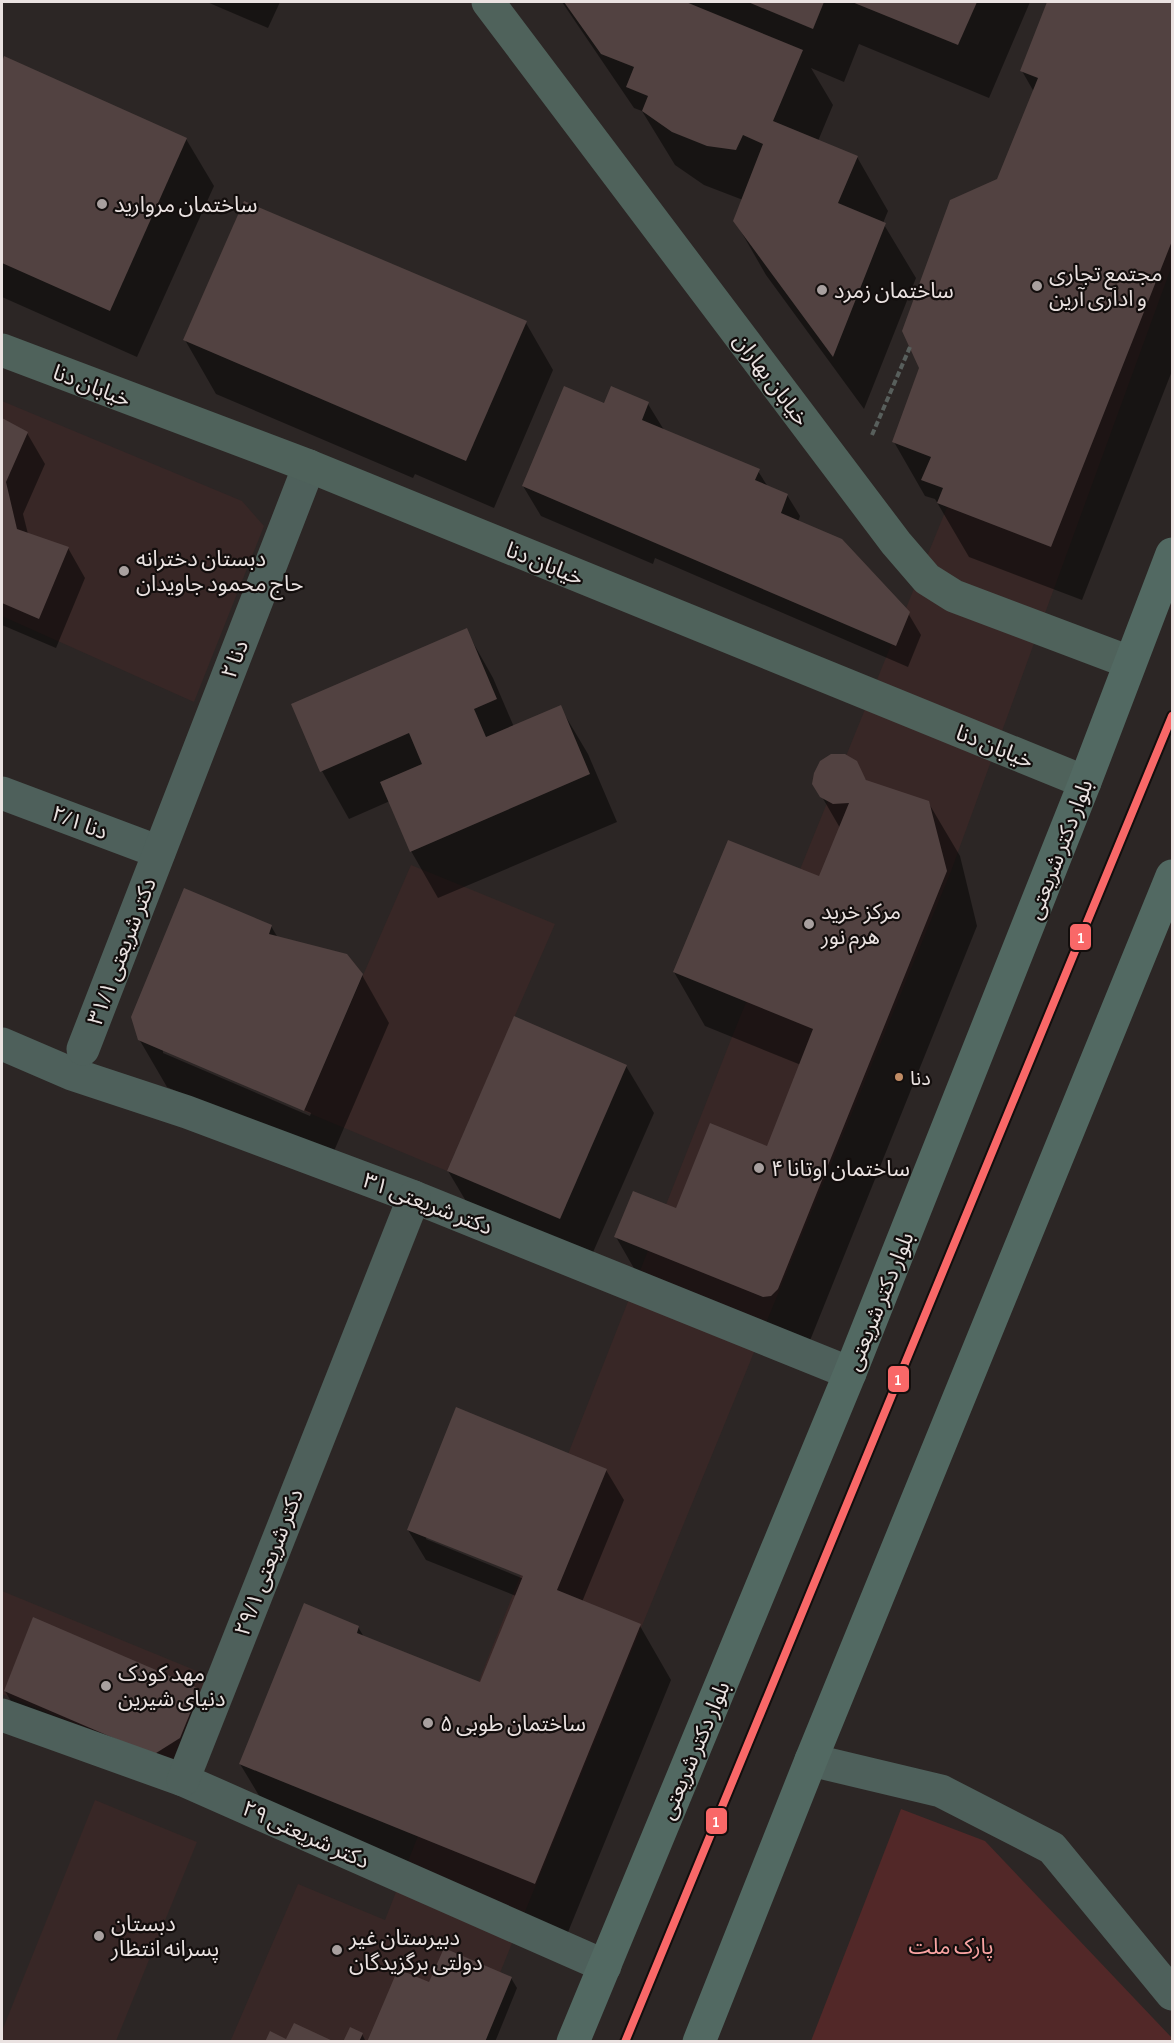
<svg xmlns="http://www.w3.org/2000/svg" width="1174" height="2043" viewBox="0 0 1174 2043" font-family="'Sofia Sans Condensed','Noto Sans Arabic',sans-serif">
  <style>
    .built { fill: #382726 }
    .green { fill: #522828 }
    .shadow { fill: #0007; fill-rule: evenodd }
    .building { fill: #524241 }
    .lines { fill: none; stroke-linecap: round; stroke-linejoin: round }
    .path { stroke: #585f5c; stroke-width: 4; stroke-dasharray: 6 3; stroke-linecap: butt }
    .street { stroke: #4e605b; stroke-width: 33 }
    .secondary { stroke: #4f625b; stroke-width: 33 }
    .primary { stroke: #526962; stroke-width: 33 }
    .metro-1-casing { stroke: #130e0d; stroke-width: 12 }
    .metro-1 { stroke: #f96868; stroke-width: 8 }
    .poi-dot { fill: #a8a09f; stroke: #130e0d; stroke-width: 2 }
    .bus-dot { fill: #c18c65; stroke: #130e0d; stroke-width: 2 }
    .labels { text-anchor: middle; stroke-width: 4.5; stroke-linejoin: round; paint-order: stroke }
    .bus-label { font-size: 20px; fill: #eae2e1; stroke: #130e0d; text-anchor: start }
    .poi-label { font-size: 22px; fill: #eae2e1; stroke: #130e0d; text-anchor: start }
    .street-label { font-size: 22px; fill: #eae2e1; stroke: #130e0d }
    .park-label { font-size: 22px; fill: #faa4a3; stroke: #130e0d }
    .line-badge { stroke: #130e0d; stroke-width: 2 }
    .badge-label { font-size: 16px; text-anchor: middle; font-weight: bold; fill: #fff }
  </style>
  <rect width="100%" height="100%" fill="#2c2625"/>
  <!-- built -->
  <g class="built">
    <polygon points="1152,2 1172,2 1172,265 951,871 472,2041 230,2042 298,1884 385,1920 730,1042"/>
    <polygon points="2,401 242,501 264,526 194,702 2,616"/>
    <polygon points="411,865 555,924 447,1171 304,1111"/>
    <polygon points="2,1591 214,1678 179,1766 2,1694"/>
    <polygon points="95,1800 197,1842 116,2041 2,2041 2,2031"/>
  </g>
  <!-- green -->
  <polygon class="green" points="901,1809 985,1841 1172,2038 1172,2041 811,2041"/>
  <!-- shadow -->
  <g class="shadow">
    <polygon points="207,2 280,2 268,28"/>
    <polygon points="562,2 1030,2 989,98 859,44 844,82 811,68 833,105 818,141 857,157 888,211 883,223 916,278 864,409 766,275 735,221 743,200 704,185 675,165 642,111 634,108"/>
    <polygon points="1049,2 1172,2 1172,371 1082,600 969,557 935,499 925,496 894,442 1034,92 1022,71"/>
    <polygon points="5,58 186,139 214,186 137,357 2,297 2,66"/>
    <polygon points="526,323 553,370 494,508 415,474 413,478 216,394 185,340"/>
    <polygon points="648,404 664,430 758,471 768,487 787,495 800,516 798,522 908,613 921,635 908,667 655,558 653,564 541,516 523,486 605,405"/>
    <polygon points="2,420 27,433 45,464 23,514 28,534 68,548 85,578 56,648 2,625"/>
    <polygon points="466,630 493,678 514,727 560,707 588,754 617,822 438,898 411,851 390,801 349,819 322,771 293,705"/>
    <polygon points="856,762 867,782 928,802 960,856 977,926 809,1343 647,1291 616,1237 677,1209 768,1148 801,1065 705,1026 674,972 820,878 840,828 814,783"/>
    <path d="M 271,926 L 278,938 L 362,975 L 389,1023 L 331,1158 L 167,1087 L 139,1039 ZM 163,1049 L 311,1113 L 310,1116 L 163,1053 Z"/>
    <polygon points="626,1066 654,1113 587,1266 476,1218 448,1171"/>
    <path d="M 606,1470 L 624,1500 L 582,1602 L 640,1626 L 671,1680 L 566,1937 L 272,1817 L 240,1764 L 358,1627 L 364,1637 L 480,1684 L 516,1596 L 426,1560 L 408,1530 ZM 427,1536 L 524,1575 L 524,1579 L 426,1539 Z"/>
    <polygon points="199,1690 216,1720 197,1768 23,1722 5,1691"/>
    <polygon points="511,1978 517,1988 495,2042 369,2042 430,1984"/>
    <polygon points="362,2034 366,2042 345,2042"/>
  </g>
  <!-- building -->
  <g class="building">
    <polygon points="564,2 686,2 803,50 773,121 858,156 838,203 886,223 833,357 733,221 763,144 743,135 736,150 707,146 672,132 642,111 648,96 626,87 634,67 601,54"/>
    <polygon points="748,2 824,2 813,29"/>
    <polygon points="852,2 977,2 958,45"/>
    <polygon points="1047,2 1172,2 1172,241 1051,547 937,503 943,488 921,480 931,457 892,442 919,368 902,331 950,200 997,179 1038,78 1020,71"/>
    <polygon points="4,56 187,138 110,311 2,263 2,62"/>
    <polygon points="244,201 527,321 466,461 183,340"/>
    <polygon points="564,386 604,403 611,386 649,402 642,420 760,469 755,480 788,494 781,513 842,539 910,612 896,646 522,486"/>
    <polygon points="2,418 28,432 6,482 17,529 69,547 39,619 2,603"/>
    <polygon points="467,628 497,699 474,709 486,737 561,705 590,774 410,852 380,782 422,764 409,733 320,772 291,704"/>
    <polygon points="831,754 845,754 857,761 866,780 929,801 947,871 778,1289 771,1296 763,1297 614,1237 633,1191 676,1208 710,1123 767,1146 813,1029 673,972 728,840 819,876 849,803 833,804 820,797 812,784 814,773 820,761"/>
    <polygon points="184,888 272,925 269,934 347,954 363,974 304,1111 138,1040 131,1017"/>
    <polygon points="514,1016 627,1065 560,1219 447,1171"/>
    <polygon points="456,1407 607,1469 557,1590 641,1624 535,1884 239,1764 304,1603 359,1626 357,1633 480,1682 523,1576 407,1530"/>
    <polygon points="33,1617 200,1689 180,1738 153,1755 4,1691"/>
    <polygon points="444,1948 512,1977 485,2042 367,2042 398,1969 429,1982"/>
    <polygon points="294,2023 335,2042 265,2042 270,2031 286,2039"/>
    <polygon points="350,2027 363,2033 359,2042 343,2042"/>
  </g>
  <g class="lines">
    <!-- path -->
    <polyline class="path" points="872,435 910,347"/>
    <!-- street -->
    <g class="street">
      <polyline points="2,793 159,852"/>
      <polyline points="2,1044 72,1074 187,1112 414,1197 850,1373"/>
      <polyline points="83,1049 309,466"/>
      <polyline points="2,1715 183,1780 605,1966"/>
      <polyline points="811,1760 941,1791 1052,1848 1172,1994"/>
      <polyline points="183,1780 414,1197"/>
    </g>
    <!-- secondary -->
    <g class="secondary">
      <polyline points="488,2 896,543 927,579 954,596 1129,662"/>
      <polyline points="2,350 309,466 1085,782"/>
    </g>
    <!-- primary -->
    <g class="primary">
      <polyline points="573,2042 850,1373 1085,782 1172,554"/>
      <polyline points="699,2042 811,1760 1172,876"/>
    </g>
    <defs>
      <polyline id="metro-1" points="625,2042 1172,716"/>
    </defs>
    <!-- metro-1 casing -->
    <use href="#metro-1" class="metro-1-casing"/>
    <!-- metro-1 -->
    <use href="#metro-1" class="metro-1"/>
  </g>
  <!-- markers -->
  <g class="poi-dot">
    <circle cx="102" cy="204" r="6"/>
    <circle cx="1037" cy="286" r="6"/>
    <circle cx="822" cy="290" r="6"/>
    <circle cx="124" cy="571" r="6"/>
    <circle cx="809" cy="924" r="6"/>
    <circle cx="759" cy="1168" r="6"/>
    <circle cx="106" cy="1686" r="6"/>
    <circle cx="428" cy="1723" r="6"/>
    <circle cx="99" cy="1936" r="6"/>
    <circle cx="337" cy="1950" r="6"/>
  </g>
  <circle class="bus-dot" cx="899" cy="1077" r="5"/>
  <g class="labels">
    <!-- bus labels -->
    <g class="bus-label">
      <text x="910" y="1085">دنا</text>
    </g>
    <!-- poi labels -->
    <g class="poi-label">
      <text x="114" y="212">ساختمان مروارید</text>
      <text x="1049" y="281">مجتمع تجاری<tspan x="1049" dy="25">و اداری آرین</tspan></text>
      <text x="834" y="298">ساختمان زمرد</text>
      <text x="136" y="566">دبستان دخترانه<tspan x="136" dy="25">حاج محمود جاویدان</tspan></text>
      <text x="821" y="919">مرکز خرید<tspan x="821" dy="25">هرم نور</tspan></text>
      <text x="771" y="1176">ساختمان اوتانا ۴</text>
      <text x="118" y="1681">مهد کودک<tspan x="118" dy="25">دنیای شیرین</tspan></text>
      <text x="440" y="1731">ساختمان طوبی ۵</text>
      <text x="111" y="1931">دبستان<tspan x="111" dy="25">پسرانه انتظار</tspan></text>
      <text x="349" y="1945">دبیرستان غیر<tspan x="349" dy="25">دولتی برگزیدگان</tspan></text>
    </g>
    <!-- street labels -->
    <g class="street-label">
      <text transform="translate(772 379) rotate(53)" y="8">خیابان بهاران</text>
      <text transform="translate(92 385) rotate(21)" y="8">خیابان دنا</text>
      <text transform="translate(545 563) rotate(22)" y="8">خیابان دنا</text>
      <text transform="translate(234 659) rotate(-69)" y="8">۲ دنا</text>
      <text transform="translate(995 746) rotate(22)" y="8">خیابان دنا</text>
      <text transform="translate(80 822) rotate(21)" y="8">۲/۱ دنا</text>
      <text transform="translate(1059 849) rotate(-69)" y="8">بلوار دکتر شریعتی</text>
      <text transform="translate(121 951) rotate(-69)" y="8">۳۱/۱ دکتر شریعتی</text>
      <text transform="translate(428 1203) rotate(21)" y="8">۳۱ دکتر شریعتی</text>
      <text transform="translate(879 1301) rotate(-68)" y="8">بلوار دکتر شریعتی</text>
      <text transform="translate(268 1562) rotate(-69)" y="8">۲۹/۱ دکتر شریعتی</text>
      <text transform="translate(694 1750) rotate(-67)" y="8">بلوار دکتر شریعتی</text>
      <text transform="translate(306 1834) rotate(24)" y="8">۲۹ دکتر شریعتی</text>
    </g>
    <!-- park labels -->
    <g class="park-label">
      <text x="951" y="1954">پارک ملت</text>
    </g>
  </g>
  <g class="line-badge">
    <rect x="1069" y="923" width="23" height="28" rx="6" fill="#f96868"/>
    <rect x="887" y="1365" width="23" height="28" rx="6" fill="#f96868"/>
    <rect x="705" y="1807" width="23" height="28" rx="6" fill="#f96868"/>
  </g>
  <g class="badge-label">
    <text x="1081" y="943">1</text>
    <text x="898" y="1385">1</text>
    <text x="716" y="1827">1</text>
  </g>
  <!-- border -->
  <rect width="1174" height="2043" fill="none" stroke="#eae2e1" stroke-width="6"/>
</svg>
